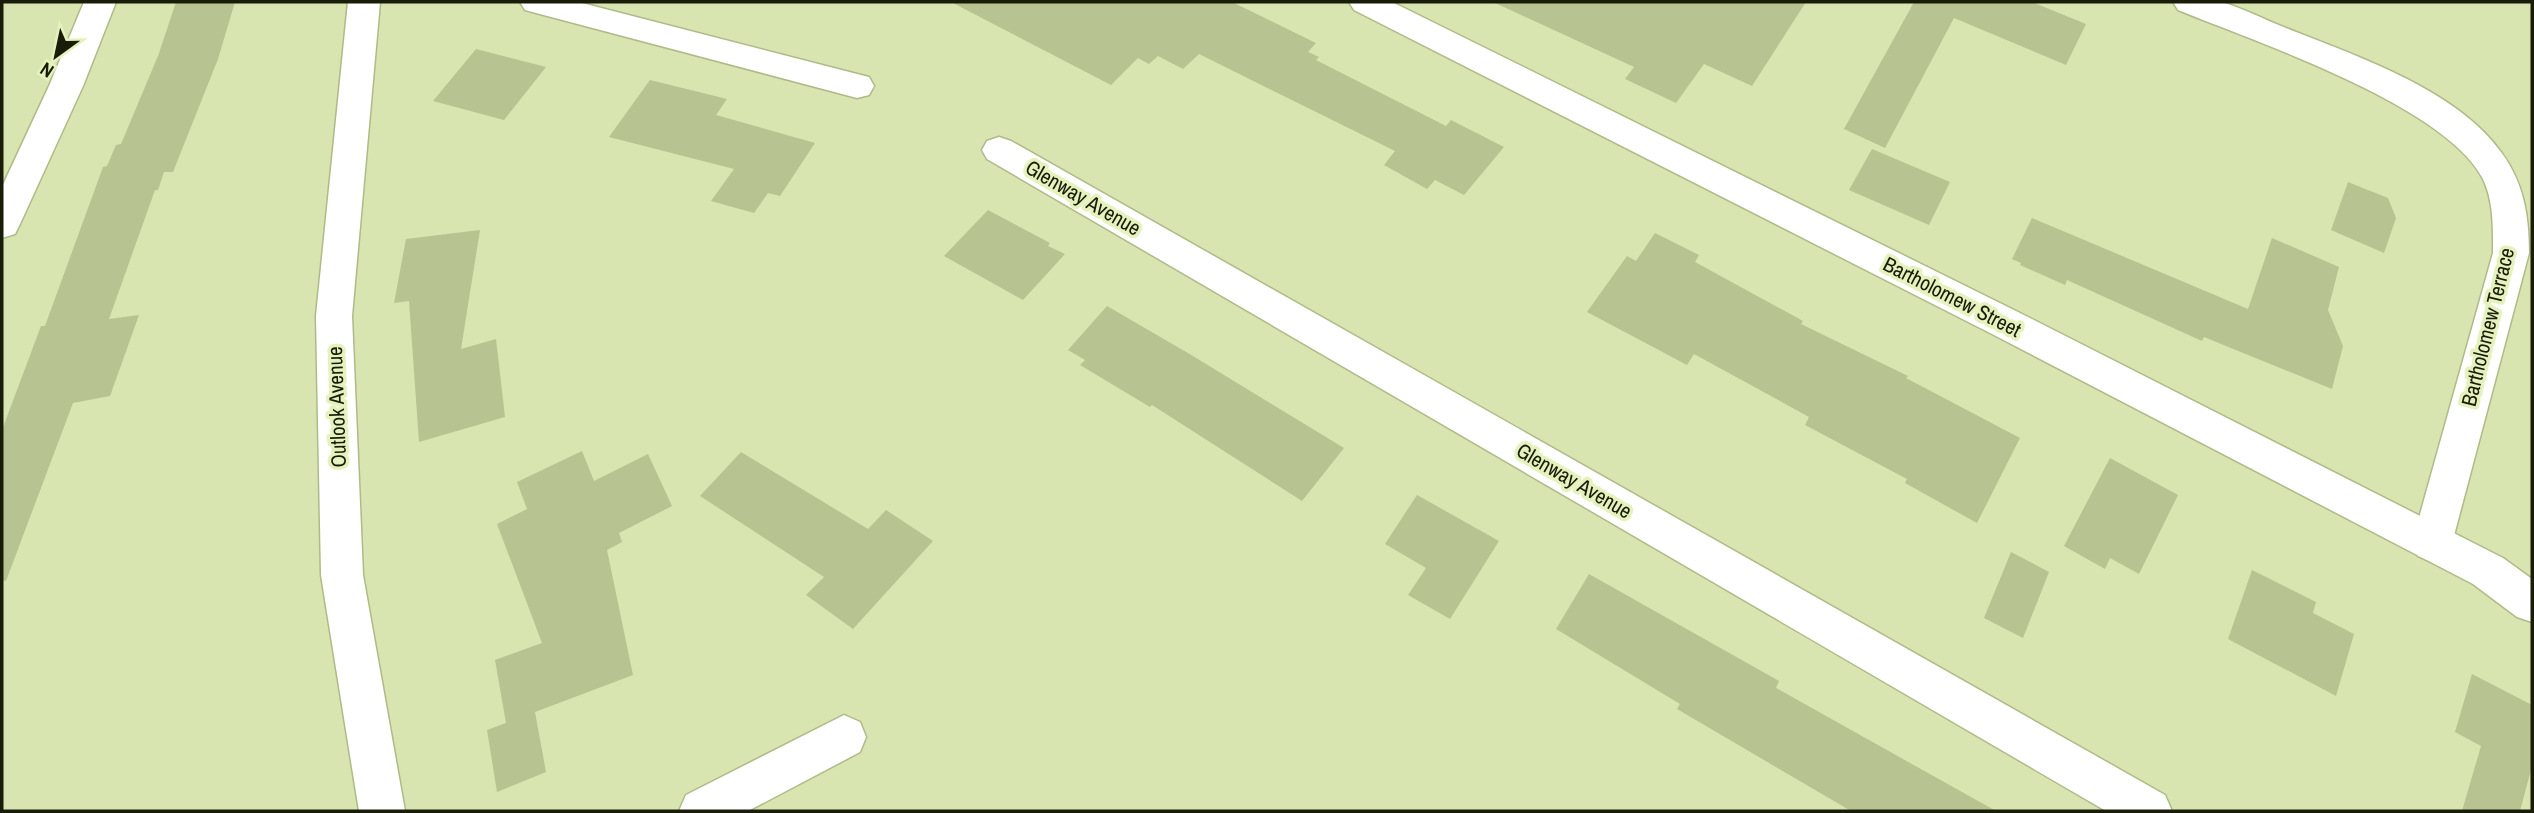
<svg xmlns="http://www.w3.org/2000/svg" width="2534" height="813" viewBox="0 0 2534 813" font-family="'Archivo Narrow',sans-serif">
  <style>
    .building { fill: #b7c390 }
    .lines { fill: none; stroke-linecap: round; stroke-linejoin: round }
    .street-casing { stroke: #afba88; stroke-width: 3 }
    .secondary-casing { stroke: #afba88; stroke-width: 3 }
    .street { fill: #fff; fill-rule: evenodd }
    .secondary { fill: #fff; fill-rule: evenodd }
    .labels { text-anchor: middle; stroke-width: 7; stroke-linejoin: round; paint-order: stroke }
    .street-label { font-size: 21px; fill: #181c08; stroke: #e5f2bd }
  </style>
  <rect width="100%" height="100%" fill="#d8e5b0"/>
  <!-- building -->
  <g class="building">
    <polygon points="176,2 235,2 218,59 173,172 164,172 158,190 155,190 109,319 139,315 110,396 73,403 6,581 2,580 2,430 41,326 45,326 103,167 107,166 116,145 121,144 158,56"/>
    <polygon points="951,2 1232,2 1316,43 1308,52 1319,57 1316,60 1446,126 1451,120 1504,147 1464,195 1435,180 1427,189 1384,165 1395,151 1199,54 1183,69 1158,56 1149,64 1138,58 1111,85"/>
    <polygon points="1493,2 1806,2 1752,86 1704,64 1676,103 1625,79 1634,67"/>
    <polygon points="1914,2 2032,2 2086,24 2066,65 1954,18 1885,148 1844,129"/>
    <polygon points="476,49 546,67 504,120 433,101"/>
    <polygon points="650,80 727,99 716,115 815,143 780,196 768,193 754,213 711,201 734,169 609,137"/>
    <polygon points="1872,149 1950,182 1929,225 1849,190"/>
    <polygon points="2348,182 2388,198 2396,218 2384,253 2331,230"/>
    <polygon points="988,210 1050,243 1048,246 1065,254 1023,300 944,256"/>
    <polygon points="2032,218 2248,309 2272,238 2339,267 2328,310 2343,346 2332,389 2204,337 2202,341 2067,280 2065,285 2020,265 2021,263 2012,259"/>
    <polygon points="480,230 461,349 496,339 505,417 419,442 409,301 394,303 406,239"/>
    <polygon points="1655,233 1699,255 1695,262 1803,321 1801,324 1908,376 1906,378 2020,438 1977,523 1905,483 1907,479 1805,425 1809,417 1694,354 1687,365 1587,312 1627,256 1636,261"/>
    <polygon points="1107,306 1193,356 1344,448 1302,501 1152,405 1150,407 1080,365 1085,360 1068,350"/>
    <polygon points="582,451 594,481 648,454 672,506 619,533 622,542 607,550 633,675 535,712 546,772 497,792 487,730 506,723 495,660 542,643 497,524 527,509 517,482"/>
    <polygon points="741,452 868,529 886,510 933,541 853,629 806,595 824,577 700,496"/>
    <polygon points="2110,458 2178,495 2139,574 2110,558 2105,569 2064,546"/>
    <polygon points="1417,495 1499,541 1450,619 1408,595 1426,568 1385,544"/>
    <polygon points="2011,552 2049,572 2023,638 1984,618"/>
    <polygon points="2252,570 2316,602 2313,613 2354,634 2336,696 2228,639"/>
    <polygon points="1589,574 1779,681 1776,688 1996,811 1851,811 1677,709 1680,704 1556,629"/>
    <polygon points="2472,674 2532,705 2532,766 2520,811 2462,811 2481,746 2455,732"/>
  </g>
  <g class="lines">
    <defs>
      <g id="street">
        <polygon points="84,2 116,2 83,86 20,224 15,234 2,238 2,187 49,86"/>
        <polygon points="348,2 380,2 352,316 363,575 405,811 359,811 321,575 316,316"/>
        <polygon points="520,2 578,2 857,74 869,77 874,86 869,95 857,98 536,13 525,10"/>
        <path d="M 2173,2 C 2187,1 2207,0 2221,2 C 2243,8 2265,20 2286,28 C 2356,56 2456,89 2501,152 C 2524,183 2529,216 2529,253 L 2452,543 L 2446,556 L 2432,562 L 2418,556 L 2412,543 L 2493,253 C 2493,229 2494,202 2483,179 C 2445,105 2256,42 2178,10 Z"/>
        <polygon points="999,137 1011,141 2165,795 2172,811 2106,811 987,159 982,150 987,141"/>
        <polygon points="844,715 860,722 866,737 860,752 748,811 679,811 686,795"/>
      </g>
      <polygon id="secondary" points="1349,2 1392,2 2020,313 2503,558 2532,579 2532,622 2517,617 2473,584 1994,335 1354,10"/>
    </defs>
    <!-- street casing -->
    <use href="#street" class="street-casing"/>
    <!-- secondary casing -->
    <use href="#secondary" class="secondary-casing"/>
    <!-- street -->
    <use href="#street" class="street"/>
    <!-- secondary -->
    <use href="#secondary" class="secondary"/>
  </g>
  <g class="labels">
    <!-- street labels -->
    <g class="street-label">
      <text transform="translate(1083 198) rotate(30)" y="7">Glenway Avenue</text>
      <text transform="translate(1952 297) rotate(27)" y="7">Bartholomew Street</text>
      <text transform="translate(2488 327) rotate(-76)" y="7">Bartholomew Terrace</text>
      <text transform="translate(337 407) rotate(-92)" y="7">Outlook Avenue</text>
      <text transform="translate(1574 481) rotate(30)" y="7">Glenway Avenue</text>
    </g>
  </g>
  <!-- border -->
  <rect width="2534" height="813" fill="none" stroke="#181c08" stroke-width="7"/>
  <!-- north arrow -->
  <g transform="translate(56 56) rotate(213)" stroke="#e5f2bd" stroke-width="5" paint-order="stroke">
  <path d="M0-5L12 26L0 18L-12 26Z" fill="#181c08"/>
  <text y="-10" font-size="19" font-weight="bold" text-anchor="middle" fill="#181c08">N</text>
  </g>
</svg>
